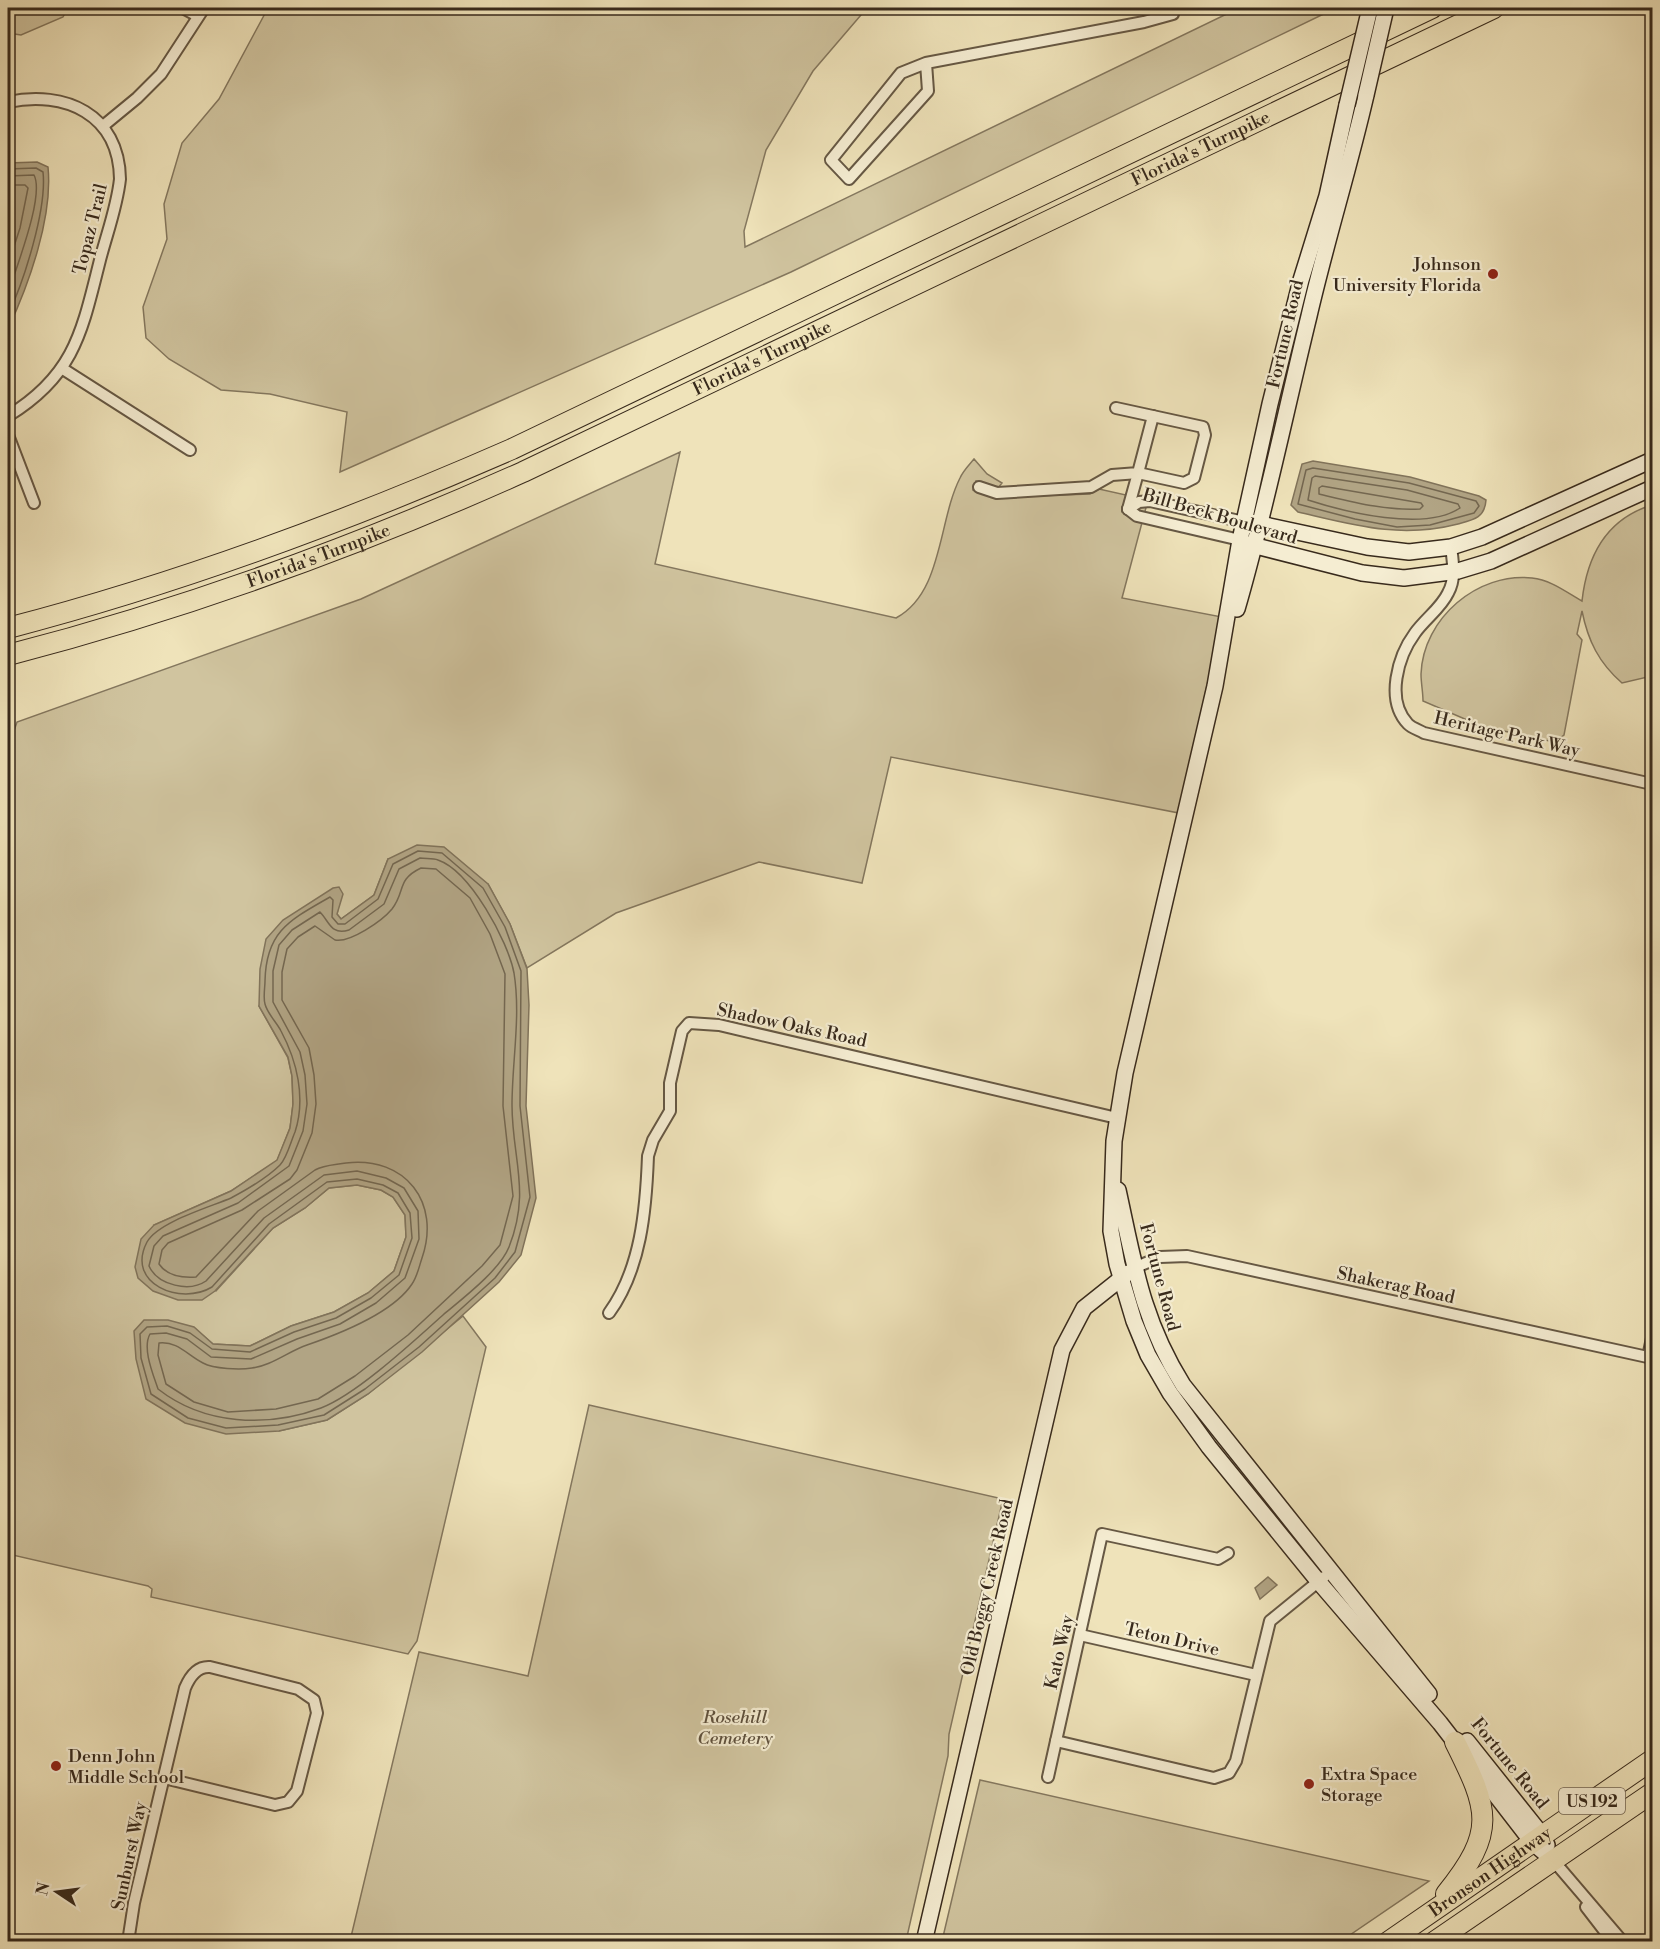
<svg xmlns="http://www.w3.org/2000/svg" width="1660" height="1949" viewBox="0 0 1660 1949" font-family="'Libre Bodoni',serif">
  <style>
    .green { fill: #d0c49f; stroke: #84775e; stroke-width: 1.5 }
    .water { fill: #b1a484; stroke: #81735a; stroke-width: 1.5 }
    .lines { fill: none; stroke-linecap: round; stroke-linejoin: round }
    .shore { stroke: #746750; stroke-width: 1.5 }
    .street-casing { stroke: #665844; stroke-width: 14 }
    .secondary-casing { stroke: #382a1c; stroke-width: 18 }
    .highway-casing { stroke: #382a1c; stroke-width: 22 }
    .street { stroke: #f5edd2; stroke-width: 10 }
    .secondary { stroke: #f5edd2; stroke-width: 15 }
    .highway { stroke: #efe3ba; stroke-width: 20 }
    .secondary-bridge-casing { stroke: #382a1c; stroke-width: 18; stroke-linecap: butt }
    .secondary-bridge { stroke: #f5edd2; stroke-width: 15 }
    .poi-dot { fill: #8f2418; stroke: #f5edd2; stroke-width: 2 }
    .labels { text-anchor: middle; stroke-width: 4.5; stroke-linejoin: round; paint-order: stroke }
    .shield { fill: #f5edd2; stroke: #716453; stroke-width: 1.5 }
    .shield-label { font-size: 16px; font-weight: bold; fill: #382a1c }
    .street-label { font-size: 18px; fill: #382a1c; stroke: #f5edd2 }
    .poi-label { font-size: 18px; fill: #382a1c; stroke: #f5edd2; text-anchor: start }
    .park-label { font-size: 18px; font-style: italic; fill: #5e503d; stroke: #f5edd2 }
  </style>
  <rect width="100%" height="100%" fill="#efe3ba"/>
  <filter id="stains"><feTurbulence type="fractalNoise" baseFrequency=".00333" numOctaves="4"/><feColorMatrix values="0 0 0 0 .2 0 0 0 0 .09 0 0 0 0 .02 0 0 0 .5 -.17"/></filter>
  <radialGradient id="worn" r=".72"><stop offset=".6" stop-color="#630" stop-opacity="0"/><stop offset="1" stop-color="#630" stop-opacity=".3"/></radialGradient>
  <!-- green -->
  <g class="green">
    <polygon points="8,8 68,8 63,17 21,35 8,33"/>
    <polygon points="268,8 867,8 813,71 766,150 744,231 745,247 1239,8 1336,8 791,272 340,472 347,412 270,394 221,390 169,359 146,338 143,307 167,239 164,204 182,143 219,99"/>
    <path d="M 680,452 L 655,564 L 896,618 C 943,593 938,521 960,478 C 963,471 969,465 974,459 L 987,474 L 1002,483 L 998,488 L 976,481 L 973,490 L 998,497 L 1090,494 L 1099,489 L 1126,495 L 1122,512 L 1132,515 L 1137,498 L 1148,500 L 1122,598 L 1222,617 L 1179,813 L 891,757 L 862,883 L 759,862 L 616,913 L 527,968 L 510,924 L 488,884 L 388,859 L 374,895 L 341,919 L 337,914 L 340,899 L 259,1006 L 288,1058 L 292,1076 L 293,1104 L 290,1128 L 277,1161 L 231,1191 L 154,1225 L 216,1291 L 273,1228 L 305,1208 L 329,1188 L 357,1185 L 381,1190 L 393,1197 L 405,1215 L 406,1237 L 394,1271 L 368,1293 L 334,1312 L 291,1326 L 250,1346 L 213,1344 L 193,1327 L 279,1431 L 327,1420 L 368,1394 L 463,1316 L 486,1347 L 417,1641 L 408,1654 L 151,1597 L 152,1589 L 148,1586 L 8,1554 L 8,748 L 17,722 L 361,599 Z"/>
    <path d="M 1652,505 L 1652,676 L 1622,683 C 1599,663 1588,641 1582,611 L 1577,634 L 1582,640 L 1564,735 L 1554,742 L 1481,726 L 1423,701 C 1423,692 1421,683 1421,674 C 1423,618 1478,572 1532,578 C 1551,580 1566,592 1582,601 C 1587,556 1606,519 1652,505 Z"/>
    <polygon points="589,1405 1003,1499 949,1734 948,1756 906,1941 350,1941 419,1652 528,1676"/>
    <polygon points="980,1780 1429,1881 1341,1941 942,1941"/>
  </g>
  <!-- water -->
  <g class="water">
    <path d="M 37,162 L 48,167 C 53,217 29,284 8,329 L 8,163 Z"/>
    <path d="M 1313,461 L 1410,477 L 1479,496 L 1486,500 C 1485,518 1473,520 1458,524 C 1400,539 1354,525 1298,512 L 1291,505 L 1302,464 Z"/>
    <polygon points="417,845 444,847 488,884 510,924 527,969 529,1005 526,1106 536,1198 521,1255 499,1282 422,1352 368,1394 327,1420 279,1431 226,1434 185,1423 146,1399 136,1359 134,1331 144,1320 168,1320 194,1327 213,1344 250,1346 291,1326 334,1312 368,1293 394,1271 406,1237 405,1215 393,1197 381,1190 357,1185 329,1188 305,1208 273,1228 215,1291 202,1300 178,1300 153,1291 138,1278 135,1267 141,1239 154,1225 231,1191 277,1160 290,1128 293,1104 292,1076 288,1057 259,1006 260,969 266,939 283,920 333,888 339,887 343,894 337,914 341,919 374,895 388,859"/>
    <polygon points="1268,1577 1277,1585 1260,1599 1255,1588"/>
  </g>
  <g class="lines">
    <!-- shore -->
    <g class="shore">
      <path d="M 8,169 L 36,168 L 43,172 C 47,209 24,281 8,315"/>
      <path d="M 8,176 L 34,175 C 45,196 15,270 8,294"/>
      <polyline points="8,185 25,185 28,188 20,228 8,265"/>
      <polygon points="1313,468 1409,483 1476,501 1479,506 1474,513 1430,525 1397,527 1355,519 1298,504 1306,470"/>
      <path d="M 1315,476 L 1407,490 L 1458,504 L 1460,508 C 1425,532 1345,512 1308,500 L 1312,478 Z"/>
      <path d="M 1322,486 L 1421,503 L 1423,506 L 1420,509 C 1386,511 1353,502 1319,494 L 1319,488 Z"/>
      <path d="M 418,851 L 442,853 L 483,888 L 505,927 L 521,971 L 520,1106 L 530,1197 L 515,1252 L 495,1278 L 419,1347 L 365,1389 L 324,1415 L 278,1425 L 226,1428 L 188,1418 L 151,1394 L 141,1358 L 140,1334 L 147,1327 L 167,1326 L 190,1333 L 212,1349 L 250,1352 L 294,1332 L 336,1318 L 371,1298 L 399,1275 L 412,1238 L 410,1213 L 398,1193 L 383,1185 L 357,1179 L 327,1182 L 269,1224 L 212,1287 C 181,1306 125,1284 147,1242 C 158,1222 210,1207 231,1198 C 246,1190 268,1177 280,1165 C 287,1158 291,1141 295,1132 C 306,1098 297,1061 281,1031 C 277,1023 267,1013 265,1004 C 263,997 265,988 265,981 C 266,931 290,920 330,897 L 333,900 L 332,917 L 338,924 L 345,924 L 378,899 L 393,864 Z"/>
      <path d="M 420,858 C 425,859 433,858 438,860 C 470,871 508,941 514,973 C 521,1016 512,1062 512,1105 C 512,1159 531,1191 509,1247 C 500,1270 462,1299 443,1315 C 414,1341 356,1395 321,1408 C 267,1428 204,1425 158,1389 C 153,1374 142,1348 150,1334 L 166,1333 L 187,1339 L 211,1357 L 251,1359 L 297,1339 L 340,1324 L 376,1303 L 405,1278 L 419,1239 L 418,1211 L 404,1188 L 386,1178 L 357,1171 L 324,1175 L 264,1218 L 206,1281 C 190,1292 158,1286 149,1266 L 154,1246 L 163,1236 L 238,1203 L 289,1166 L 303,1131 L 307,1104 L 305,1075 L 300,1052 L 273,1002 L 273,971 L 279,945 L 292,930 L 320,912 C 329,921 331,936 349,930 L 384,904 L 399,869 Z"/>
      <path d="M 421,868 L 436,869 L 470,898 L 490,934 L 505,974 L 503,1106 L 513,1196 L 500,1245 L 482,1266 L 408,1335 L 355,1376 L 318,1399 L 276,1409 L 228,1412 L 194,1402 L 166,1384 L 158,1355 L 159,1343 C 178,1341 187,1355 203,1363 C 214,1369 240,1370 252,1368 C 271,1366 289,1351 307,1345 C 339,1334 393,1313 412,1284 C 417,1277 419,1267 422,1258 C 441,1203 406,1156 346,1163 C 335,1165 324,1165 315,1170 L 258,1211 L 196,1277 C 182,1278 167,1276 159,1264 L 162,1250 L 168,1243 L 242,1210 L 290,1179 L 297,1170 L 312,1133 L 316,1104 L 314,1075 L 309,1048 L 282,1000 L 282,972 L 287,949 L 298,937 L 315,926 L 335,940 C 350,943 382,921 392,909 C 406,891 396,880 421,868 Z"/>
    </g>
    <defs>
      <g id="street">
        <polyline points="183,8 198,16"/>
        <polyline points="926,63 928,91 849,179 831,160 901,73 926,63 1144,22 1173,14 1174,8"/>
        <path d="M 8,102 C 65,90 119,114 120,179 C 117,207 107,233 100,260 C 82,331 75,375 8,416"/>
        <polyline points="103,126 137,98 161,74 204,8"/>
        <polyline points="63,369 190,450"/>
        <polyline points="1116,408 1203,427 1205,435 1194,478 1184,483 1138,473 1128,509"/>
        <polyline points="8,435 34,503"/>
        <polyline points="979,487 997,493 1091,487 1112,475 1138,473 1153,416"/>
        <polyline points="1128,509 1139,502 1150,501 1244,522"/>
        <polyline points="1128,509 1137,516 1240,540"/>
        <path d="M 1451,547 C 1453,562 1456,579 1448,593 C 1441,608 1425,619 1415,633 C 1398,656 1385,700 1408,724 C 1412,728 1419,730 1424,733 L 1652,784"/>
        <polyline points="1134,1268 1160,1257 1187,1256 1652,1358"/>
        <path d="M 609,1313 C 641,1269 646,1210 648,1156 L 653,1140 L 670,1111 L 670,1083 L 682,1031 L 689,1023 L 719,1025 L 1117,1118"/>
        <polyline points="1648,1357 1652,1338"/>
        <polyline points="1080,1635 1256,1675"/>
        <polyline points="1056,1741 1214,1778 1229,1773 1236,1761 1270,1621 1324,1577"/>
        <polyline points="1048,1777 1102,1534 1218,1559 1228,1553"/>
        <polyline points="1553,1860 1623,1942"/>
        <polyline points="1586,1907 1613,1942"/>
        <path d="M 128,1942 L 134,1903 L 185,1688 C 190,1676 197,1666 210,1667 L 298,1689 L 314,1700 L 317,1713 L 297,1791 L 288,1802 L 275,1805 L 164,1778"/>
      </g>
      <g id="secondary">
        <polyline points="1347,105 1327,196 1301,280 1270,404 1240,540 1215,686 1125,1073 1114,1141 1111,1231 1117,1264 1134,1321 1148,1355 1170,1393 1209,1447 1318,1581 1440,1723 1532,1842 1553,1860"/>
        <polyline points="1251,522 1367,547 1409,552 1451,547 1482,537 1652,460"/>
        <polyline points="1248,544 1362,573 1404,578 1458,571 1491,561 1652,488"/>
        <path d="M 1237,609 C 1265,513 1285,414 1309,316 C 1326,242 1349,169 1366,95"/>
        <path d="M 1118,1190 C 1134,1263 1142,1320 1183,1385 L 1429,1694"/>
        <polyline points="1467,1741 1542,1835 1547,1845"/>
        <polyline points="924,1942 1062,1350 1084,1308 1128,1273"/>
      </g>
      <g id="highway">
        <path d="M 8,628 C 181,583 348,521 512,449 L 1432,8"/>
        <path id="s1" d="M 8,655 C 185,609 356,547 523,472 L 1494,8"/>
        <path d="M 1446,1894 C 1497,1831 1489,1810 1455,1742"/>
        <path id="s2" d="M 1388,1942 L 1652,1760"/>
        <polyline points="1434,1942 1652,1793"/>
      </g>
    </defs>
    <!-- street casing -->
    <use href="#street" class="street-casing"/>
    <!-- secondary casing -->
    <use href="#secondary" class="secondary-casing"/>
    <!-- highway casing -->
    <use href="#highway" class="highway-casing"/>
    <!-- street -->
    <use href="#street" class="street"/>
    <!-- secondary -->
    <use href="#secondary" class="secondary"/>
    <!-- highway -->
    <use href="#highway" class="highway"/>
    <defs>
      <g id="secondary-bridge">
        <polyline points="1366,95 1386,8"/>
        <polyline points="1347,105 1370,8"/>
      </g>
    </defs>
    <!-- secondary-bridge casing -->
    <use href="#secondary-bridge" class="secondary-bridge-casing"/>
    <!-- secondary-bridge -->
    <use href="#secondary-bridge" class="secondary-bridge"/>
  </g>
  <!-- markers -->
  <g class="poi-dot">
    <circle cx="1493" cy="274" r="6"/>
    <circle cx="56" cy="1766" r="6"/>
    <circle cx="1309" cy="1784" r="6"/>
  </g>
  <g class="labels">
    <!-- shield labels -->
    <rect class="shield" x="1559" y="1788" width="66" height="26" rx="4.5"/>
    <g class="shield-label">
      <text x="1592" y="1807">US 192</text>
    </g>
    <!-- street labels -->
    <g class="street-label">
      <text dy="6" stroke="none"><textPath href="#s1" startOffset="1298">Florida's Turnpike</textPath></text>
      <text transform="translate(90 229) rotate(-76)" y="6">Topaz Trail</text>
      <text transform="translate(1285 334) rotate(-77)" y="6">Fortune Road</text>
      <text dy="6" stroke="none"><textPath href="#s1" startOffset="812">Florida's Turnpike</textPath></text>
      <text transform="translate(1220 516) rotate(16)" y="6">Bill Beck Boulevard</text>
      <text dy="6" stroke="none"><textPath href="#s1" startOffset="326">Florida's Turnpike</textPath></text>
      <text transform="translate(1507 734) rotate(13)" y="6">Heritage Park Way</text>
      <text transform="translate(792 1025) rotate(12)" y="6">Shadow Oaks Road</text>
      <text transform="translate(1160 1277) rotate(75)" y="6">Fortune Road</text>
      <text transform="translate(1396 1285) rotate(12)" y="6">Shakerag Road</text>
      <text transform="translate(987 1587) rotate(-77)" y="6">Old Boggy Creek Road</text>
      <text transform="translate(1172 1639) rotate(13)" y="6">Teton Drive</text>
      <text transform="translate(1059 1652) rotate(-77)" y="6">Kato Way</text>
      <text transform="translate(1510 1763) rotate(51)" y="6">Fortune Road</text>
      <text transform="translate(129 1856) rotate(-78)" y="6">Sunburst Way</text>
      <text dy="6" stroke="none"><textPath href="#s2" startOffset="124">Bronson Highway</textPath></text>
    </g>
    <!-- poi labels -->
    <g class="poi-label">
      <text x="1481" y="270" text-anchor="end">Johnson<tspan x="1481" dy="21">University Florida</tspan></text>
      <text x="68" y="1762">Denn John<tspan x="68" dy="21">Middle School</tspan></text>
      <text x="1321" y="1780">Extra Space<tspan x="1321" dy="21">Storage</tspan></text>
    </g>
    <!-- park labels -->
    <g class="park-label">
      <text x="735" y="1723">Rosehill<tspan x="735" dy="21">Cemetery</tspan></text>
    </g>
  </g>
  <!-- margin -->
  <rect width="1660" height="1949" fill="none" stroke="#efe3ba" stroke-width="30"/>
  <rect x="9" y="9" width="1642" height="1931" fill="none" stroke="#382a1c" stroke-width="3"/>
  <rect x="15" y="15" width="1630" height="1919" fill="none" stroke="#382a1c" stroke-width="1.5"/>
  <!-- north arrow -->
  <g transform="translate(57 1892) rotate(283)" stroke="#f5edd2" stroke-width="4.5" paint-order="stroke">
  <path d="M0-4.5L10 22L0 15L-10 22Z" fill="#382a1c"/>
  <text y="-9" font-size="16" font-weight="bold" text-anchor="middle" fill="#382a1c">N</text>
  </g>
  <rect width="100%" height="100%" filter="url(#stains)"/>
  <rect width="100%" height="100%" fill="url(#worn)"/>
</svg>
